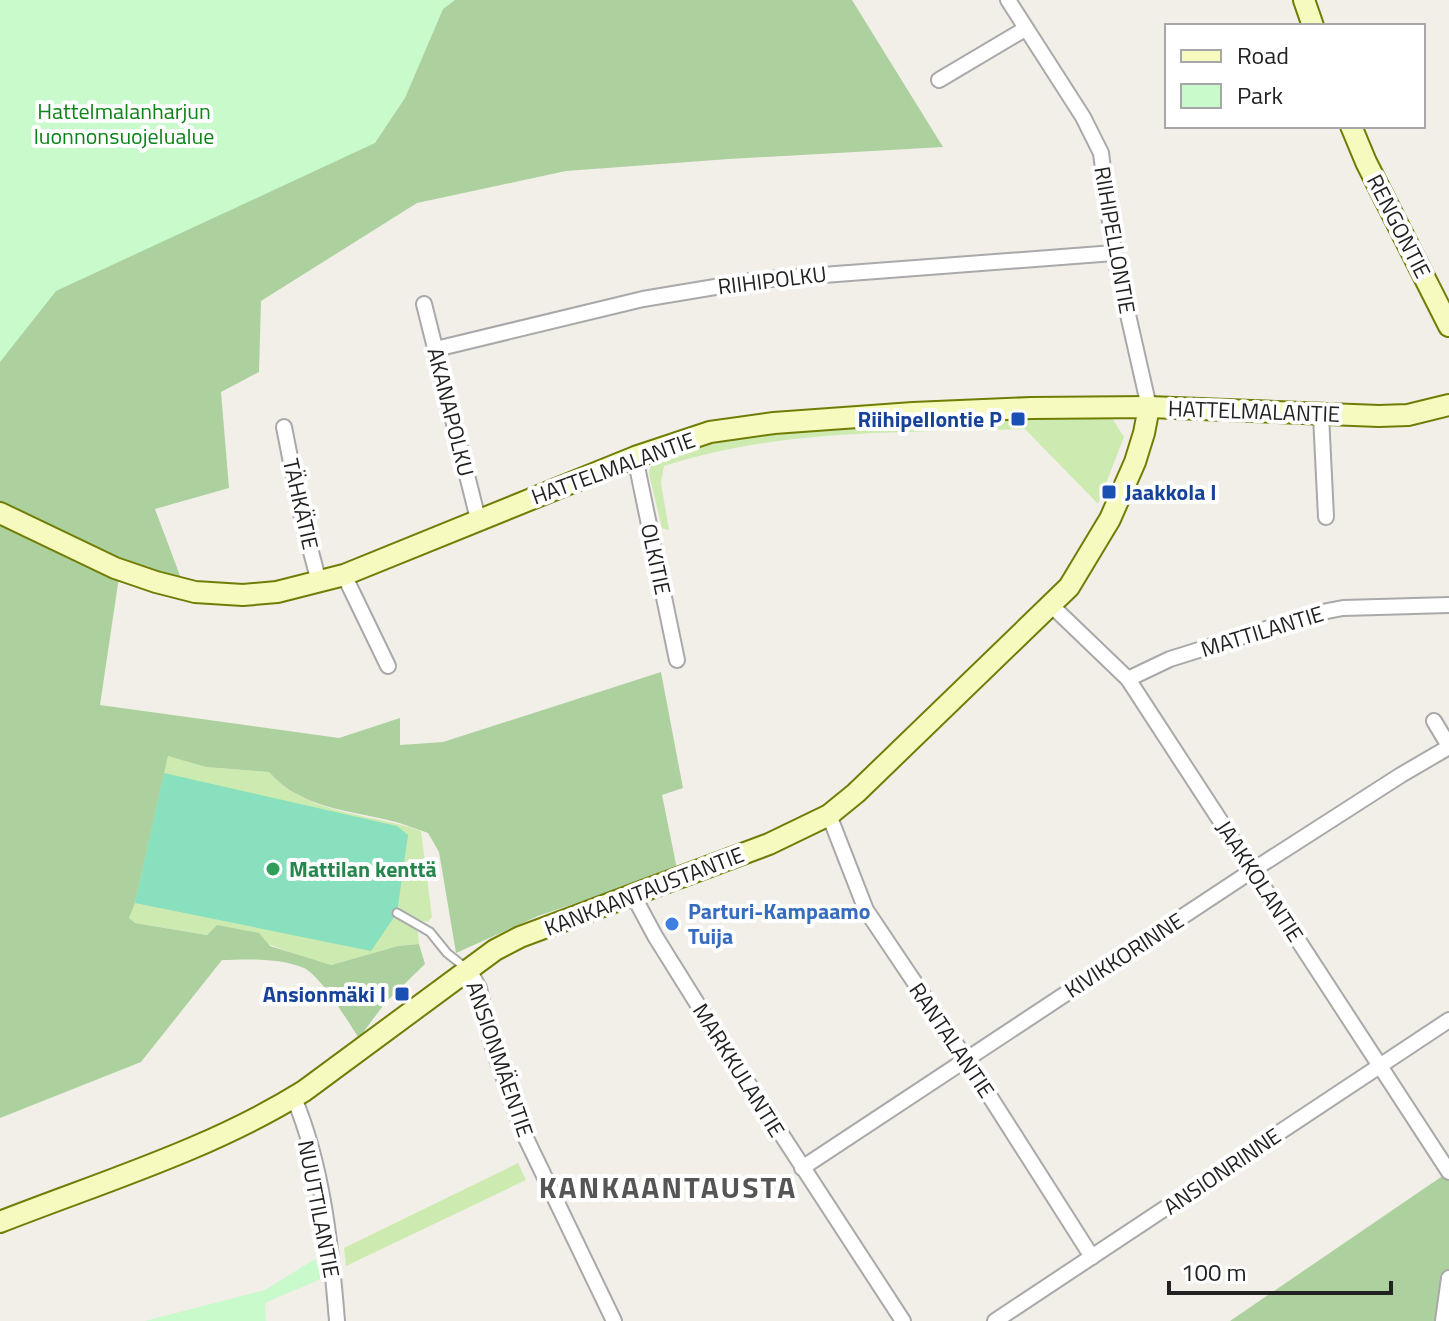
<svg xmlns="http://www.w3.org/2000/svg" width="1449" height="1321" viewBox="0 0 1449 1321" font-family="'Titillium Web',sans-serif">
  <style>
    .grass { fill: #cdebb0 }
    .forest { fill: #add19e }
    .park { fill: #c8facc }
    .pitch { fill: #88e0be }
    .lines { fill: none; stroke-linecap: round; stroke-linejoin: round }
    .lane-casing { stroke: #a9a9a9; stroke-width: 11 }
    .street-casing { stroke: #a9a9a9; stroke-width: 18 }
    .secondary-casing { stroke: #707d05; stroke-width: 24 }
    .lane { stroke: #fff; stroke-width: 7 }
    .street { stroke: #fff; stroke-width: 14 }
    .secondary { stroke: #f7fabf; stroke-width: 20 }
    .transit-dot { fill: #1a4fb4; stroke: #fff; stroke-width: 3 }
    .leisure-dot { fill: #2e9e5b; stroke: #fff; stroke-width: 3 }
    .shop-dot { fill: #3f7fe0; stroke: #fff; stroke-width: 3 }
    .labels { text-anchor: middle; stroke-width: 8; stroke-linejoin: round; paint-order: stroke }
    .park-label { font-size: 22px; fill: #0c8416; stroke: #fff }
    .street-label { font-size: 22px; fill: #222; stroke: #fff }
    .transit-label { font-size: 22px; font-weight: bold; fill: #164399; stroke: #fff; text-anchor: end }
    .leisure-label { font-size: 22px; font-weight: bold; fill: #27864d; stroke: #fff; text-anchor: start }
    .shop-label { font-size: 22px; font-weight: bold; fill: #366cbe; stroke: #fff; text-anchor: start }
    .district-label { font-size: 30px; font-weight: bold; letter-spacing: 2px; fill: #555; stroke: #fff }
  </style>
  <rect width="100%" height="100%" fill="#f2efe9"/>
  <!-- grass -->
  <g class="grass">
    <path d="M 1107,416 L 1112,418 L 1124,437 L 1098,504 L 1025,429 C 904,433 780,428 664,466 L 661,483 L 669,530 L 662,528 L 649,474 C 650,466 654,459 662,455 C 684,445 732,438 758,434 C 873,418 991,417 1107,416 Z"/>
    <path d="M 168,755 L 206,767 L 269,772 C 306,815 371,813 421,831 L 432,917 L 428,922 L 418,920 L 398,909 L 395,915 L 418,932 L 419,944 L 398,946 L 331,965 L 324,965 L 217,925 L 208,935 L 135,923 L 128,918 Z"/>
    <polygon points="518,1163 526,1180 346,1266 344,1248"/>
  </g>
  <!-- forest -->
  <g class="forest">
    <polygon points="0,0 852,0 943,147 729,159 566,171 417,203 261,301 259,372 221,392 229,488 155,509 182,581 122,561 0,503"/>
    <path d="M 0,521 L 119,577 L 100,705 L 339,738 L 400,718 L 400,745 L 443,742 L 661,672 L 683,788 L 662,795 L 677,869 L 538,916 L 456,953 L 439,852 L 428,833 C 416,829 404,824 392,821 C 348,810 300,808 269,772 L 206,767 L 168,756 L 135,903 L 129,918 L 135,923 L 207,935 L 217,925 L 259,933 L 270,946 L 331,965 L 398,946 L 419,944 L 425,964 L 385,1003 L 359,1038 C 348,1022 321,976 304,968 C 281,958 247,959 222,960 L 141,1062 L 0,1118 Z"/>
    <polygon points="1449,1171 1449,1321 1230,1321 1441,1177"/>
  </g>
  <!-- park -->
  <g class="park">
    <polygon points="0,0 455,0 443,9 405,98 375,143 56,291 0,362"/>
    <polygon points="315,1259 323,1278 265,1303 266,1321 145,1321 265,1290"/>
  </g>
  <!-- pitch -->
  <polygon class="pitch" points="164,773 397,826 408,835 397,913 371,951 135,903"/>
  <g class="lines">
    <defs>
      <polyline id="lane" points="397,913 430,932 447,953 467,969"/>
      <g id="street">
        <polyline points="1008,0 1083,117 1101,153 1114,253 1149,407"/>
        <polyline points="939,80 1025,29"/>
        <polyline points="424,304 478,519"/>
        <polyline points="436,349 643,299 757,280 1114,253"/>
        <polyline points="1321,415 1326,517"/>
        <polyline points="284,427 302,518 319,582"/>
        <polyline points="635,457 677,660"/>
        <polyline points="344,575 388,666"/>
        <polyline points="1052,606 1128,679 1449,1172"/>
        <polyline points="1128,679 1170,659 1317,613 1343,608 1449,605"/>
        <polyline points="1434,721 1449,746"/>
        <polyline points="829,815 866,910 966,1059 1092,1257"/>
        <polyline points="633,895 655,936 718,1037 903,1321"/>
        <polyline points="469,970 479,988 491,1042 523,1132 614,1321"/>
        <path d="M 294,1098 C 323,1167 331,1247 337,1321"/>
        <polyline points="802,1168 1253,870 1401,775 1449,747"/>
        <polyline points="995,1321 1449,1020"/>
        <polyline points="1443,1321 1449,1278"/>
      </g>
      <g id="secondary">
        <polyline points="1304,0 1313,26"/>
        <polyline points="1351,126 1366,162 1449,326"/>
        <polyline points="0,513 115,568 156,582 195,592 243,595 277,592 344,575 635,457 710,432 774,423 913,413 1031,408 1149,407 1379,416 1408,415 1449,405"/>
        <path d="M 0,1222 C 102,1182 211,1149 304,1091 L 495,950 L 520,937 L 769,844 L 829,815 L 856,793 L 1069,587 L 1110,519 L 1135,462 L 1144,433 L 1149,407"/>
      </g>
    </defs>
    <!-- lane casing -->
    <use href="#lane" class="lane-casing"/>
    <!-- street casing -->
    <use href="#street" class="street-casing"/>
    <!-- secondary casing -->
    <use href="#secondary" class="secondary-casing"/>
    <!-- lane -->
    <use href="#lane" class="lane"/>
    <!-- street -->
    <use href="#street" class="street"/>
    <!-- secondary -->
    <use href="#secondary" class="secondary"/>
  </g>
  <!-- markers -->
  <g class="transit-dot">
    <rect x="1010" y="411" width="16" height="16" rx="4"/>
    <rect x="1101" y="484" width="16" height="16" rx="4"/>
    <rect x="394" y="986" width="16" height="16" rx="4"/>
  </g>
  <circle class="leisure-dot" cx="273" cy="869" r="8"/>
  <circle class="shop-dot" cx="672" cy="924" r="8"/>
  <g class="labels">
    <!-- park labels -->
    <g class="park-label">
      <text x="124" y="119">Hattelmalanharjun<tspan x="124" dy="25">luonnonsuojelualue</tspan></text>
    </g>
    <!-- street labels -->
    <g class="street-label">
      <text transform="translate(1399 226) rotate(63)" y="8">RENGONTIE</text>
      <text transform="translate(1115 240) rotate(80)" y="8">RIIHIPELLONTIE</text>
      <text transform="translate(772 280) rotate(-7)" y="8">RIIHIPOLKU</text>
      <text transform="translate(1254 411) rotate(2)" y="8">HATTELMALANTIE</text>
      <text transform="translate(451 412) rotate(76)" y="8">AKANAPOLKU</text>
      <text transform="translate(613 468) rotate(-20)" y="8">HATTELMALANTIE</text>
      <text transform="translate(301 504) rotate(77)" y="8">TÄHKÄTIE</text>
      <text transform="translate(656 559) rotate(78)" y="8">OLKITIE</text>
      <text transform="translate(1262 631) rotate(-17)" y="8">MATTILANTIE</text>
      <text transform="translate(1260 881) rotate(57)" y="8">JAAKKOLANTIE</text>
      <text transform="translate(644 891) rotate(-21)" y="8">KANKAANTAUSTANTIE</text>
      <text transform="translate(1124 955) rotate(-33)" y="8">KIVIKKORINNE</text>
      <text transform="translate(952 1040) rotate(56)" y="8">RANTALANTIE</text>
      <text transform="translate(500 1059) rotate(71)" y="8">ANSIONMÄENTIE</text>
      <text transform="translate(739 1070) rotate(58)" y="8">MARKKULANTIE</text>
      <text transform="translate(1222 1171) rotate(-34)" y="8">ANSIONRINNE</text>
      <text transform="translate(319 1209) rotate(79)" y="8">NUUTTILANTIE</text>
    </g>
    <!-- transit labels -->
    <g class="transit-label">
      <text x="1002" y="427">Riihipellontie P</text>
      <text x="1125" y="500" text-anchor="start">Jaakkola I</text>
      <text x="386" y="1002">Ansionmäki I</text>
    </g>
    <!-- leisure labels -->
    <g class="leisure-label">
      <text x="289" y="877">Mattilan kenttä</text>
    </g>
    <!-- shop labels -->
    <g class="shop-label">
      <text x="688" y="919">Parturi-Kampaamo<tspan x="688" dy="25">Tuija</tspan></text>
    </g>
    <!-- district labels -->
    <g class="district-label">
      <text x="668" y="1198">KANKAANTAUSTA</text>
    </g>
  </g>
  <!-- legend -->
  <rect x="1165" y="24" width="260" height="104" fill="#ffffff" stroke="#a7a7a7" stroke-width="2"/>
  <rect x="1181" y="50" width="40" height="12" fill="#f7fabf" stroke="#a7a7a7" stroke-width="2"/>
  <text x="1237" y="64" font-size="24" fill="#222222">Road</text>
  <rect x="1181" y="84" width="40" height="24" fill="#c8facc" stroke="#a7a7a7" stroke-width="2"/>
  <text x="1237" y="104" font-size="24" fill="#222222">Park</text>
  <!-- scale -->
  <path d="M1169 1281v12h222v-12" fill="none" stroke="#222222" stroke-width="4"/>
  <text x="1181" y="1281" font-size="24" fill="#222222" stroke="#ffffff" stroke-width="6" paint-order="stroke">100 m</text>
</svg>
